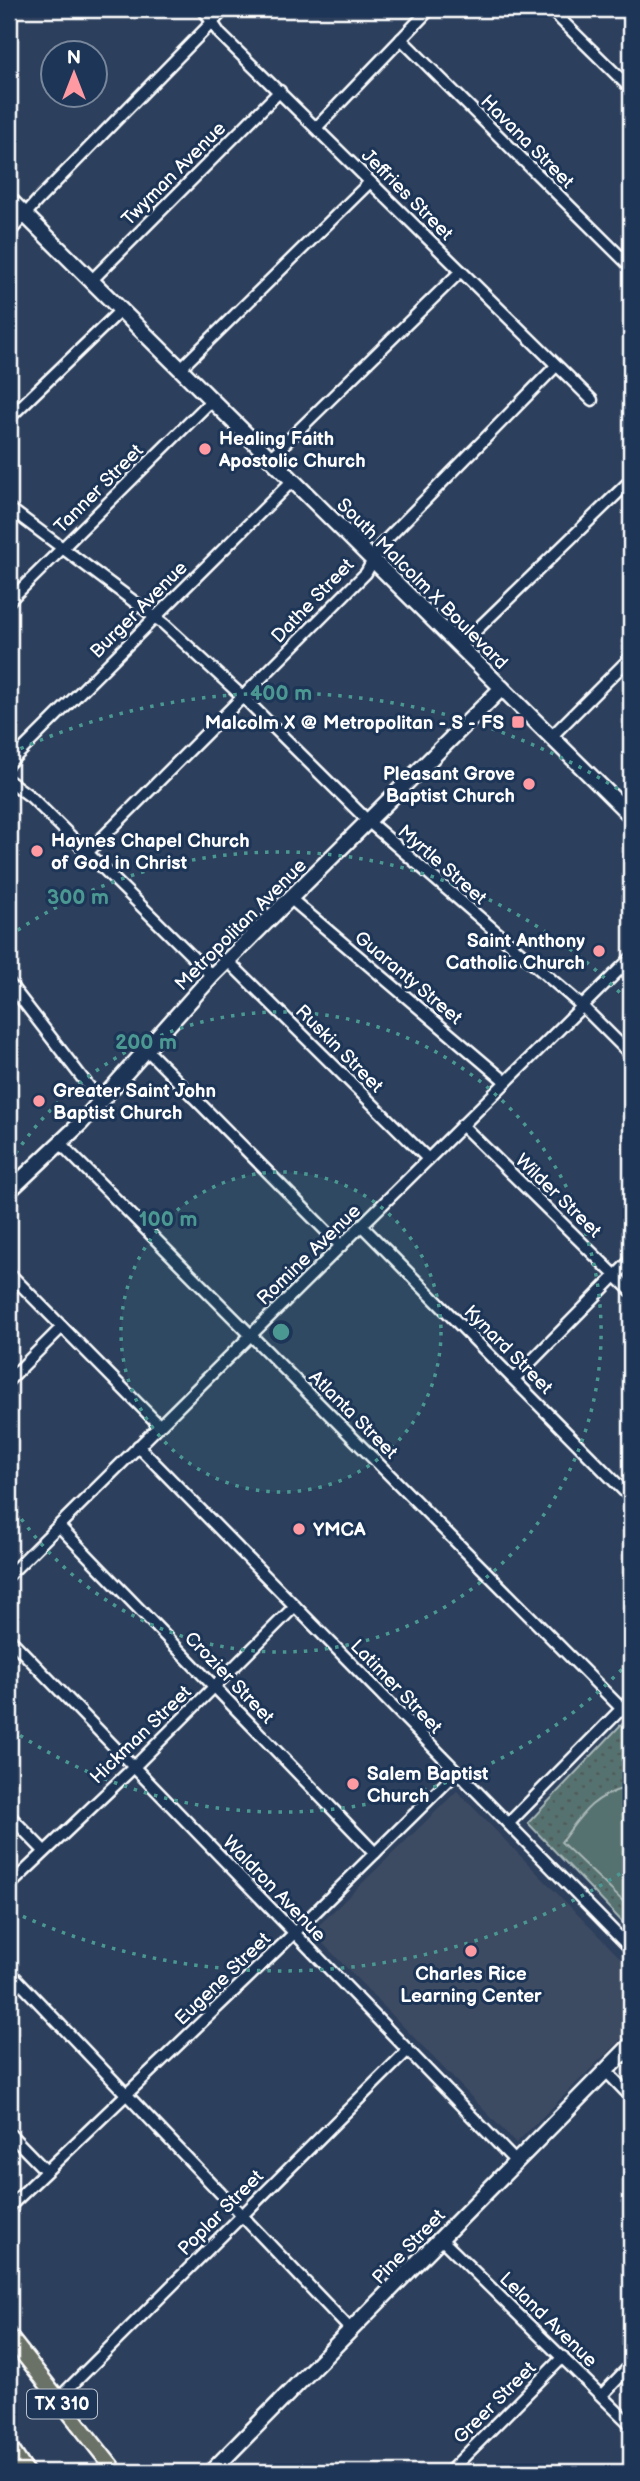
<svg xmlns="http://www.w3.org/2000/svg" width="640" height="2481" viewBox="0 0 640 2481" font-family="'Balsamiq Sans',sans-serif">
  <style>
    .built { fill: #3e4b62 }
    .grass { fill: url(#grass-dots); stroke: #aab8b8; stroke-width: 2 }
    .garden { fill: #567270; stroke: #aab8b8; stroke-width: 2 }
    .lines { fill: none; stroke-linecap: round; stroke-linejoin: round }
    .street-casing { stroke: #fff; stroke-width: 15 }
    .secondary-casing { stroke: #fff; stroke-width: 19 }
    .primary-casing { stroke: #fff; stroke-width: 19 }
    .street { stroke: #1d3557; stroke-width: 10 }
    .secondary { stroke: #1d3557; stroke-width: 14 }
    .primary { stroke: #6a7166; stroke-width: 14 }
    .ring { fill: none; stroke: #4b9892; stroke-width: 3.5; stroke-dasharray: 3.5 7 }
    .poi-dot { fill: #ff9aa2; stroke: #1d3557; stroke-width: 2.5 }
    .labels { text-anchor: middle; stroke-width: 6; stroke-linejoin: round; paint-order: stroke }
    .shield { fill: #1d3557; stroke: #bbc2cd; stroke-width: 2 }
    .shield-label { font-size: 18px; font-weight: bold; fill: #fff }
    .street-label { font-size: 19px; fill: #fff; stroke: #1d3557 }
    .poi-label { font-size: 19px; font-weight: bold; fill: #fff; stroke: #1d3557; text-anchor: start }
    .centre { fill: #4b9892; stroke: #1d3557; stroke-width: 3.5 }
    .ring-label { font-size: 21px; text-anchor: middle; font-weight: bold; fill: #4b9892; stroke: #1d3557; stroke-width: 6; stroke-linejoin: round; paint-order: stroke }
  </style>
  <defs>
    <pattern id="grass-dots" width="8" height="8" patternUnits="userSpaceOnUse" patternTransform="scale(1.75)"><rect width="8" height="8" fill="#567270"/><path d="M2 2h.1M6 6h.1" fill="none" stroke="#505b5a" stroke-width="1.8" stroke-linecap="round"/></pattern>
  </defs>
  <rect width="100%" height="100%" fill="#2c3f5c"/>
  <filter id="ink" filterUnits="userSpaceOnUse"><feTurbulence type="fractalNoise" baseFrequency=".0143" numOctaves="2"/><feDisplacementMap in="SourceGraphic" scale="14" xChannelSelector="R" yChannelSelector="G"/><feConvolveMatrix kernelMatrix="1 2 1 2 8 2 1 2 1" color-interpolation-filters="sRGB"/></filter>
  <g filter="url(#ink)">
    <!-- built -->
    <polygon class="built" points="457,1791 631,1969 631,2029 516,2143 312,1932"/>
    <!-- grass -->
    <polygon class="grass" points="631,1714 631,1929 630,1930 528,1823"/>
    <!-- garden -->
    <path class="garden" d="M 625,1788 L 631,1788 L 631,1909 L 561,1842 C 581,1816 591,1797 625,1788 Z"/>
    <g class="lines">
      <defs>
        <g id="street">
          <polyline points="203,9 220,34 592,400"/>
          <polyline points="550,9 631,89"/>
          <polyline points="401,39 631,267"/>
          <polyline points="317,127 430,9"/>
          <polyline points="9,233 37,201 225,9"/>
          <polyline points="91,281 280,91"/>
          <polyline points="181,368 370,182"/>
          <polyline points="9,418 121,310"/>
          <polyline points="270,458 461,271"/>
          <polyline points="9,508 164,624 242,696 369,822 582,1006 631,1055"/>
          <polyline points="9,601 212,400"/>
          <polyline points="461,645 631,480"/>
          <polyline points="552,736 631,657"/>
          <polyline points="9,763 293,480"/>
          <polyline points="9,781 31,797 212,976"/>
          <polyline points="87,853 366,573 381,545 556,366"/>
          <polyline points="291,899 505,1081"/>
          <polyline points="228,961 428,1159"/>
          <polyline points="9,983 100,1101"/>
          <polyline points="145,1048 341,1246"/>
          <polyline points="462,1125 631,1291"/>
          <polyline points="61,1144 622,1709"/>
          <polyline points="362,1226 631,1498"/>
          <polyline points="9,1273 159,1425"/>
          <polyline points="514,1379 631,1260"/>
          <polyline points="9,1380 62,1327"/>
          <polyline points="138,1446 631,1949"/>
          <polyline points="59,1526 375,1853"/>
          <polyline points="9,1575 631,958"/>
          <polyline points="9,1638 517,2163"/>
          <polyline points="9,1815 44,1851"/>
          <polyline points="509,1823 631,1699"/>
          <polyline points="9,1886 134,1767 295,1606"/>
          <polyline points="9,1971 351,2330"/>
          <polyline points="606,2071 631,2097"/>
          <polyline points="9,2133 46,2171"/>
          <polyline points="9,2207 282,1945 457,1772"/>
          <polyline points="441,2239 631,2425"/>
          <polyline points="602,2395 631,2365"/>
          <polyline points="58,2399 408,2050"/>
          <polyline points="449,2472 563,2357"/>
        </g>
        <g id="secondary">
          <polyline points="9,199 631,816"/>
          <polyline points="9,1191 81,1123 212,976 502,688"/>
          <polyline points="211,2472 631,2045"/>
        </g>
        <g id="primary">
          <polyline points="9,2336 116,2472"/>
          <polyline points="9,2446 26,2472"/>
        </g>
      </defs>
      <!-- street casing -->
      <use href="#street" class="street-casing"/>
      <!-- secondary casing -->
      <use href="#secondary" class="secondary-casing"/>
      <!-- primary casing -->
      <use href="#primary" class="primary-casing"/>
      <!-- street -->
      <use href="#street" class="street"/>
      <!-- secondary -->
      <use href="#secondary" class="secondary"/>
      <!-- primary -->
      <use href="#primary" class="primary"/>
    </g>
  </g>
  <!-- distance rings -->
  <circle cx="281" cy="1332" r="160" fill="#4b9892" fill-opacity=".12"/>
  <g class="ring">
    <circle cx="281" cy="1332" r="160"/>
    <path d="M10 1162A320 320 0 1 1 10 1502"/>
    <path d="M629 1662A480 480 0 0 1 9 1728M9 936A480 480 0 0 1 629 1002"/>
    <path d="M629 1868A639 639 0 0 1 11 1911M11 753A639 639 0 0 1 629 796"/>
  </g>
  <!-- markers -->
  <g class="poi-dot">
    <circle cx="205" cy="449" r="7"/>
    <rect x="511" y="715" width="14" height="14" rx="3.5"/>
    <circle cx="529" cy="784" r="7"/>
    <circle cx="37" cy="851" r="7"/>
    <circle cx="599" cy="951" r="7"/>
    <circle cx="39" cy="1101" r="7"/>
    <circle cx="299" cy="1529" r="7"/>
    <circle cx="353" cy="1784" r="7"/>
    <circle cx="471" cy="1951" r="7"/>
  </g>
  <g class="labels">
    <!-- shield labels -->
    <rect class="shield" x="27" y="2389.5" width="70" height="29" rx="5"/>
    <g class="shield-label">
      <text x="62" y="2410">TX 310</text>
    </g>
    <!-- street labels -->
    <g class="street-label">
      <text transform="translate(528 141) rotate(45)" y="7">Havana Street</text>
      <text transform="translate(173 173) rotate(-45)" y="7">Twyman Avenue</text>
      <text transform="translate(408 194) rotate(45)" y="7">Jeffries Street</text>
      <text transform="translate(98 488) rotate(-45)" y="7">Tanner Street</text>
      <text transform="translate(423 583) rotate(45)" y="7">South Malcolm X Boulevard</text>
      <text transform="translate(312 600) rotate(-46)" y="7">Dathe Street</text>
      <text transform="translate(138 609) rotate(-45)" y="7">Burger Avenue</text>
      <text transform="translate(443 864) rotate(41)" y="7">Myrtle Street</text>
      <text transform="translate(240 924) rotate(-45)" y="7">Metropolitan Avenue</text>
      <text transform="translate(409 977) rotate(40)" y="7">Guaranty Street</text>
      <text transform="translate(340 1048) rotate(45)" y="7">Ruskin Street</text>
      <text transform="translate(559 1195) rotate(44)" y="7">Wilder Street</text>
      <text transform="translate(308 1254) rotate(-44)" y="7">Romine Avenue</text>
      <text transform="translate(509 1349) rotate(45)" y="7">Kynard Street</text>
      <text transform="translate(354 1414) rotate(45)" y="7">Atlanta Street</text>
      <text transform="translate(230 1677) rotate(46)" y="7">Crozier Street</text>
      <text transform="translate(397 1686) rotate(46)" y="7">Latimer Street</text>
      <text transform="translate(140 1734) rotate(-44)" y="7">Hickman Street</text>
      <text transform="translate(275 1888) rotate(46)" y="7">Waldron Avenue</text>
      <text transform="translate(222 1978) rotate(-44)" y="7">Eugene Street</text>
      <text transform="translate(220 2212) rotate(-45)" y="7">Poplar Street</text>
      <text transform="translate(408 2246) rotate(-46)" y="7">Pine Street</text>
      <text transform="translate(549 2319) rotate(44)" y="7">Leland Avenue</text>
      <text transform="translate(494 2402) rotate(-45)" y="7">Greer Street</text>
    </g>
    <!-- poi labels -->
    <g class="poi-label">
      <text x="219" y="445">Healing Faith<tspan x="219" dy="22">Apostolic Church</tspan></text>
      <text x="504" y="729" text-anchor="end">Malcolm X @ Metropolitan - S - FS</text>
      <text x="515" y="780" text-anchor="end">Pleasant Grove<tspan x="515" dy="22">Baptist Church</tspan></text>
      <text x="51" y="847">Haynes Chapel Church<tspan x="51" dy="22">of God in Christ</tspan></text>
      <text x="585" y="947" text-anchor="end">Saint Anthony<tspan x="585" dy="22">Catholic Church</tspan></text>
      <text x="53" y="1097">Greater Saint John<tspan x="53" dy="22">Baptist Church</tspan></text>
      <text x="313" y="1536">YMCA</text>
      <text x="367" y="1780">Salem Baptist<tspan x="367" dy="22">Church</tspan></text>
      <text x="471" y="1980" text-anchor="middle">Charles Rice<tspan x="471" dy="22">Learning Center</tspan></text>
    </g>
  </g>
  <circle cx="281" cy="1332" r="10" class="centre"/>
  <g class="ring-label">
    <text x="281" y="700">400 m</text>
    <text x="78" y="904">300 m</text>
    <text x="146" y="1049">200 m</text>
    <text x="168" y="1226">100 m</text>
  </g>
  <!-- margin -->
  <rect width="640" height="2481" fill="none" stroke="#1d3557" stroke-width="35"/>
  <rect x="18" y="18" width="605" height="2446" fill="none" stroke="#fff" stroke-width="2.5" filter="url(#ink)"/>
  <!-- north arrow -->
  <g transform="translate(74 74)"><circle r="33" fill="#1d3557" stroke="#77869a" stroke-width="2"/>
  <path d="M0-5L12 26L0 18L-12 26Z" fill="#ff9aa2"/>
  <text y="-10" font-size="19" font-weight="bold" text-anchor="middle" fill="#ffffff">N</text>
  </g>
</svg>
